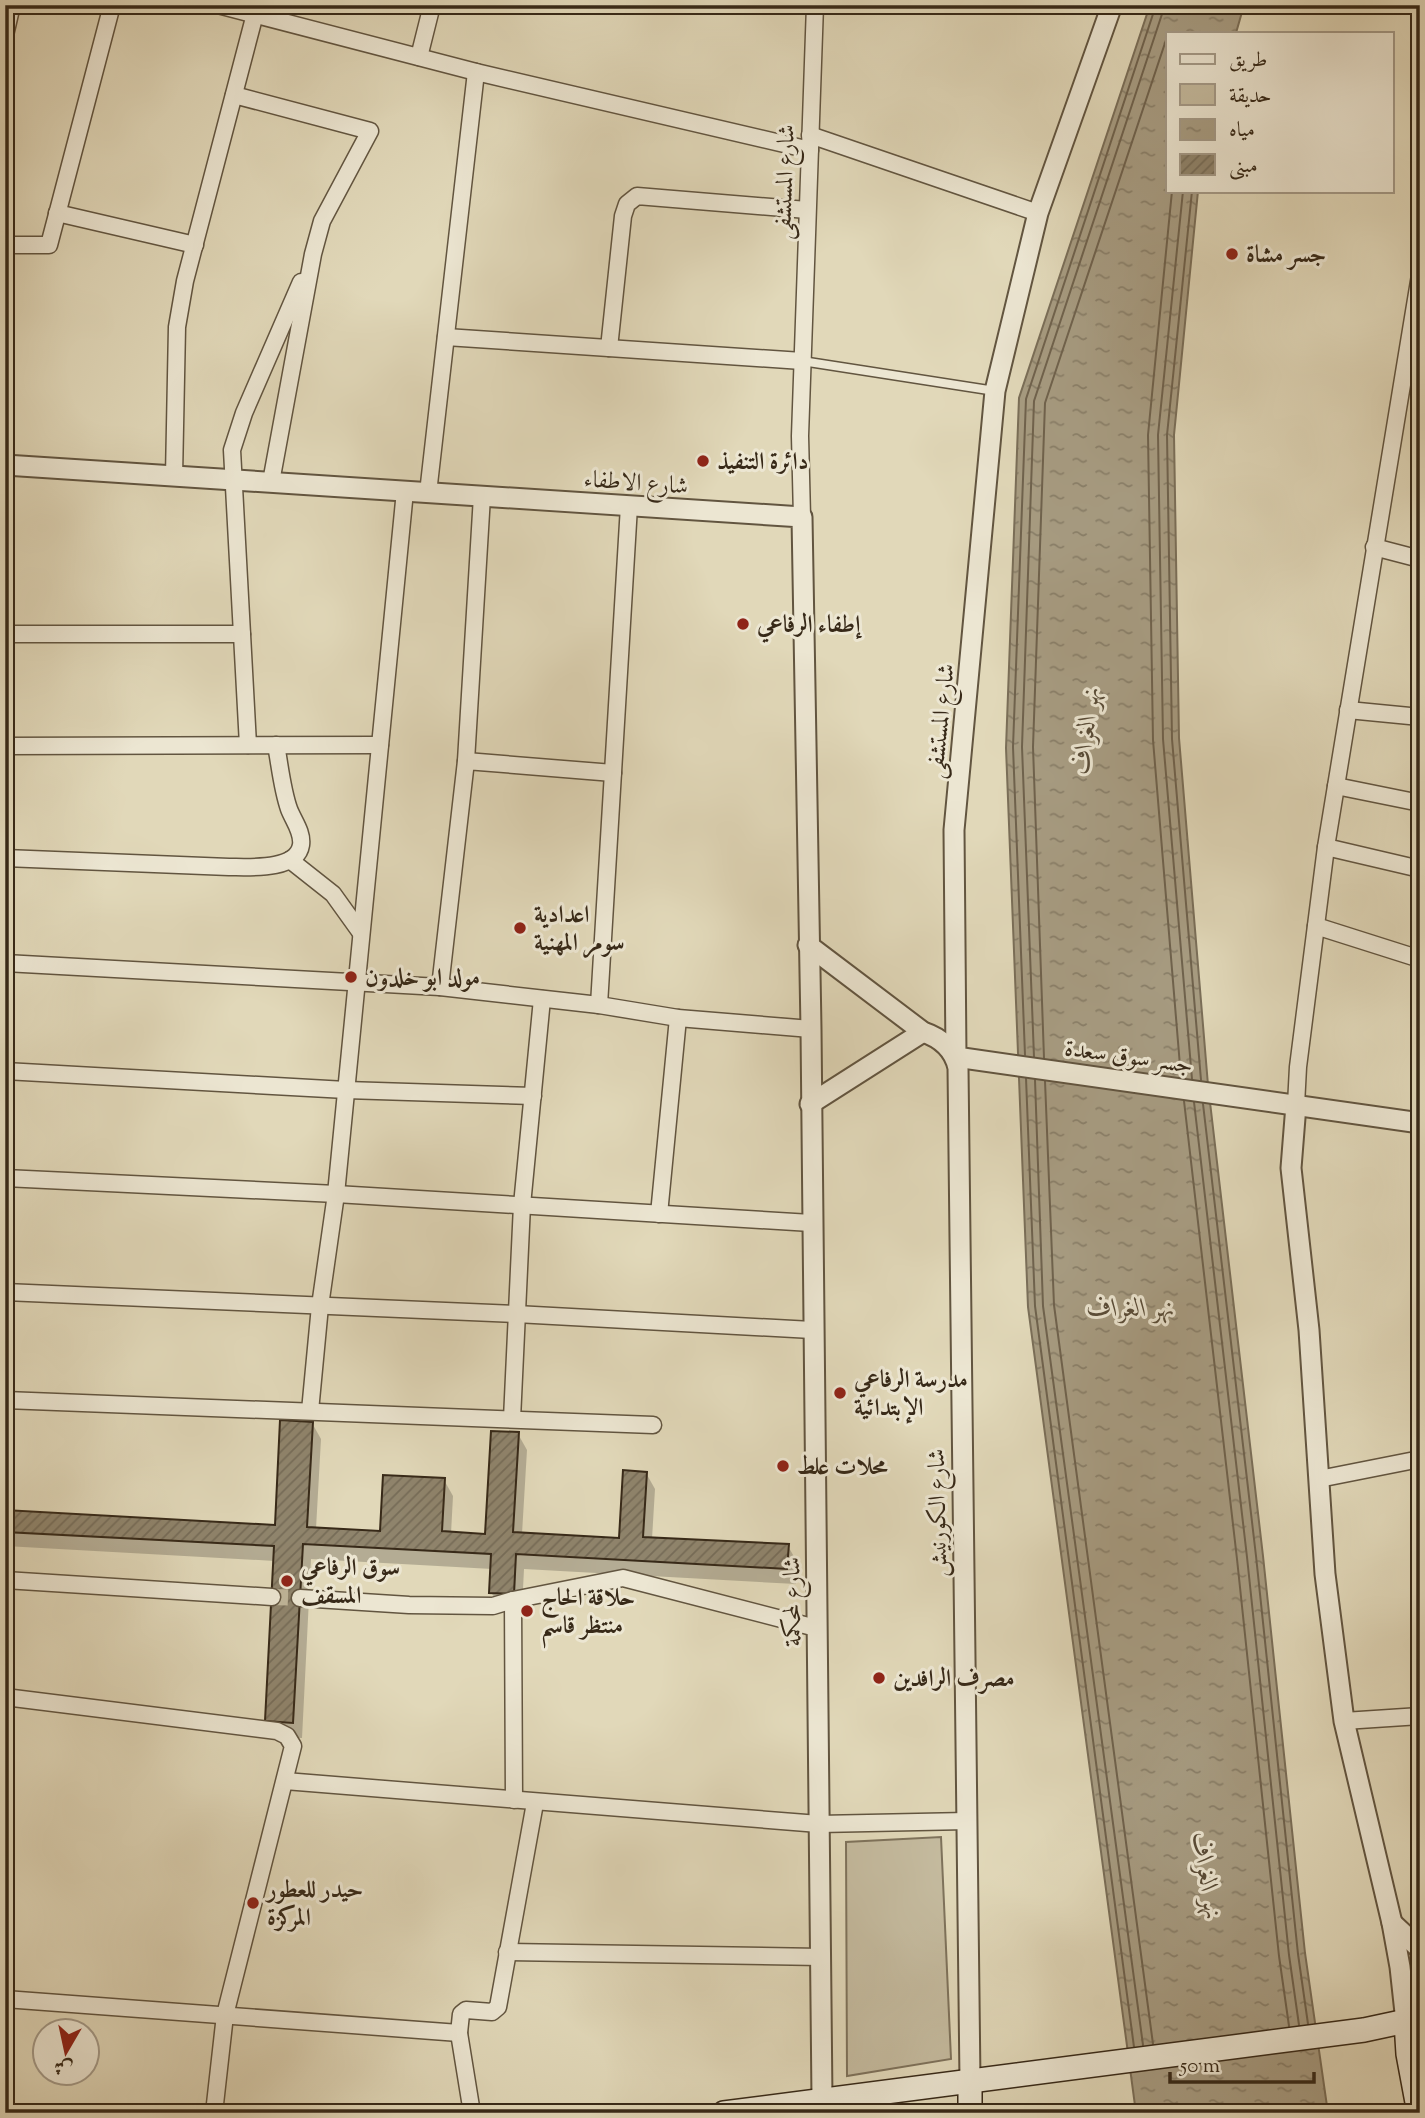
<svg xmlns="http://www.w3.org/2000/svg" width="1425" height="2118" viewBox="0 0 1425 2118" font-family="'Sorts Mill Goudy',Amiri,serif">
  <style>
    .park { fill: #c4ba9e; stroke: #7e725b; stroke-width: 2 }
    .water { fill: url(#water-ripples); stroke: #7a6e58; stroke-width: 2 }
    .shadow { fill: #0003 }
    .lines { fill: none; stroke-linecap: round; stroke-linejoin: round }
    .shore { stroke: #6f624d; stroke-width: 2 }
    .building { fill: url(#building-hatch); stroke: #372918; stroke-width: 2 }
    .minor-tunnel { stroke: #bfb599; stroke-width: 16; stroke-dasharray: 16 8; stroke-linecap: butt }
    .service-casing { stroke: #625540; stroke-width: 11 }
    .minor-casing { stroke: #625540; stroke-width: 19 }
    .tertiary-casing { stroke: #625540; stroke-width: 23 }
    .secondary-casing { stroke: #372918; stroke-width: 26 }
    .service { stroke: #ece6d2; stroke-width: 8 }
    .minor { stroke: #ece6d2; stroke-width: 16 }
    .tertiary { stroke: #ece6d2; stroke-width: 19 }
    .secondary { stroke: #ece6d2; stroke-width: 23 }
    .poi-dot { fill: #8f2418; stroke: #ece6d2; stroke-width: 2.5 }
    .labels { text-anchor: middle; stroke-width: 6; stroke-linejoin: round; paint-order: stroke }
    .street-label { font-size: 24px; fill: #372918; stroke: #ece6d2 }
    .poi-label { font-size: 24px; font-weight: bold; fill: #372918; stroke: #ece6d2; text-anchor: start }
    .water-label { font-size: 26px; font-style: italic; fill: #594c38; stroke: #ece6d2 }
  </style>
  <defs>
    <pattern id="water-ripples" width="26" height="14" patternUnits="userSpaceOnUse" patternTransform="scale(1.75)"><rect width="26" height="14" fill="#a79c82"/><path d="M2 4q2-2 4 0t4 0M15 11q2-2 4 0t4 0" fill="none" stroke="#897f69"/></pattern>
    <pattern id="building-hatch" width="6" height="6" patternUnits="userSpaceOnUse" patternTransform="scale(1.75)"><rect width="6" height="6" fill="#8f846c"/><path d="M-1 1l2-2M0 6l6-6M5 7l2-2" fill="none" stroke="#766c58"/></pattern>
  </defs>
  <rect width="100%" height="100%" fill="#e1d8b9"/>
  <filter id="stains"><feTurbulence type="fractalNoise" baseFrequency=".00286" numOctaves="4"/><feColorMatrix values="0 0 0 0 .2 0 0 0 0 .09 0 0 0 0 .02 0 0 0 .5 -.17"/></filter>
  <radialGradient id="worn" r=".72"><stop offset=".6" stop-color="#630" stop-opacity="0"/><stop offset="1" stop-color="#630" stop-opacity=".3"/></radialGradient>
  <!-- park -->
  <polygon class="park" points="941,1837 951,2059 847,2076 846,1842"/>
  <!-- water -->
  <polygon class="water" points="1150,5 1244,5 1236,33 1168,33 1168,191 1198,191 1174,435 1179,738 1208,1085 1263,1556 1305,1953 1328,2113 1136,2113 1028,1307 1006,748 1019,398"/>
  <!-- shadow -->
  <polygon class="shadow" points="312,1423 321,1439 316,1529 381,1532 444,1480 453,1496 451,1534 487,1536 518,1434 527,1450 522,1534 621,1539 646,1473 655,1489 652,1539 788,1546 797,1562 796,1584 524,1569 522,1609 500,1608 491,1592 492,1569 311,1559 302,1738 276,1737 267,1721 275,1561 5,1546 5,1512 276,1527"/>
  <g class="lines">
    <!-- shore -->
    <g class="shore">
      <polyline points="1172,191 1148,435 1153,740 1181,1078"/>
      <polyline points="1183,191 1158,435 1163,739 1192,1079"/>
      <polyline points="1192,191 1167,435 1172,739 1201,1080"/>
      <polyline points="1025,1055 1013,747 1026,399 1156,5"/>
      <polyline points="1034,1057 1022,747 1034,401 1165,5"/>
      <polyline points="1044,1058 1033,747 1045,403 1168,34"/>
      <polyline points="1026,1078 1035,1306 1134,2047"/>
      <polyline points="1035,1080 1043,1306 1143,2045"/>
      <polyline points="1045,1081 1054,1305 1153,2044"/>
      <polyline points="1184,1101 1237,1559 1279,1956 1289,2026"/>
      <polyline points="1194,1102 1247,1557 1289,1955 1299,2025"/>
      <polyline points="1203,1104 1256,1556 1298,1954 1308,2024"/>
    </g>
  </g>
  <!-- building -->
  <polygon class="building" points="280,1420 313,1422 307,1527 380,1531 383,1475 445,1478 442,1531 485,1534 491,1431 519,1432 513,1532 619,1538 623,1470 647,1472 643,1537 789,1544 787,1569 516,1554 514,1594 489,1593 491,1554 303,1544 293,1723 265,1721 274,1546 5,1532 5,1510 275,1525"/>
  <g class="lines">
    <!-- minor-tunnel -->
    <polyline class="minor-tunnel" points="272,1597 300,1598"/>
    <defs>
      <polyline id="service" points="802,361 995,391"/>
      <g id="minor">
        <polyline points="218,5 476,72 810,150"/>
        <polyline points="5,35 12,5"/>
        <polyline points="419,57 432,5"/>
        <polyline points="234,95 370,131 322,221 313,254 271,482"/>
        <polyline points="810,135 1038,213"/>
        <polyline points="57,213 195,245"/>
        <polyline points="5,245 49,245 112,5"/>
        <polyline points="446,337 802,361"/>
        <polyline points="609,348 623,216 627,204 637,196 807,210"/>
        <polyline points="174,476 177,327 185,281 255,14"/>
        <polyline points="428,493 476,72"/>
        <polyline points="802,517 800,436 815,5"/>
        <polyline points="1374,547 1420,559"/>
        <polyline points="5,634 242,634"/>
        <polyline points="1348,710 1420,717"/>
        <polyline points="248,745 232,450 244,413 301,282"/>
        <polyline points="5,746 380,745"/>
        <polyline points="466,761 482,496"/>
        <polyline points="1336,786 1420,803"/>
        <polyline points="1326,847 1420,869"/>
        <path d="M 5,858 L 229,867 C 248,867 297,871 301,845 C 303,832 293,820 289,809 C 282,789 280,766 276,745"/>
        <polyline points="290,860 333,894 361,933"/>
        <polyline points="1316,926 1420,959"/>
        <polyline points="5,963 440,987 599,1005 678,1018 811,1029"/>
        <polyline points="440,987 466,761 613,773"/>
        <polyline points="599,1005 629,506"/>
        <polyline points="5,1071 346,1090 533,1096"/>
        <polyline points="1296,1105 1298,1067 1326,847 1420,275"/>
        <polyline points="5,1178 336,1194 811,1223"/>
        <polyline points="659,1214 678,1018"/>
        <polyline points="5,1292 516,1314 812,1330"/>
        <polyline points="5,1400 653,1425"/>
        <polyline points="310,1411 320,1306 336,1194 405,491"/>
        <polyline points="512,1419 522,1205 542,999"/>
        <polyline points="1319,1479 1420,1459"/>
        <polyline points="5,1580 272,1597"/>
        <polyline points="300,1598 409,1605 493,1606 513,1600 623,1578 816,1628"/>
        <polyline points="513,1600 514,1800"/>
        <polyline points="5,1697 277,1731 287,1736 293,1746 225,2015 214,2113"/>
        <polyline points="1344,1721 1420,1716"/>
        <polyline points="285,1781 819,1824 967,1821"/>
        <polyline points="507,1952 821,1957"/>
        <polyline points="5,1999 459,2033"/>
        <polyline points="472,2113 459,2033 461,2014 466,2010 492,2012 498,2007 535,1803"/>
      </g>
      <g id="tertiary">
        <polyline points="1112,5 1038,213 995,391 954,830 956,1057 1420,1123"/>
        <polyline points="5,465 802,517 811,1029 822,2099"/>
        <path d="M 808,945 L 923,1032 C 941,1038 954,1049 958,1068 L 970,2081"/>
        <polyline points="810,1104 923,1032"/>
        <polyline points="1296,1105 1291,1168 1309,1330 1325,1574 1344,1721 1392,1923 1400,1967 1406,2022"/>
        <polyline points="1392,1923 1420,1949"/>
      </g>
      <g id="secondary">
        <polyline points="1406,2022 1408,2054 1419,2113"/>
        <polyline points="970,2081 970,2113"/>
        <polyline points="724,2113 1364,2030 1420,2018"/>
      </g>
    </defs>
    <!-- service casing -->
    <use href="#service" class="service-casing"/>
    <!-- minor casing -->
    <use href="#minor" class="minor-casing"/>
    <!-- tertiary casing -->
    <use href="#tertiary" class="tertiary-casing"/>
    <!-- secondary casing -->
    <use href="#secondary" class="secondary-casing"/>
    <!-- service -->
    <use href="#service" class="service"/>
    <!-- minor -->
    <use href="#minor" class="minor"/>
    <!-- tertiary -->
    <use href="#tertiary" class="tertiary"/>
    <!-- secondary -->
    <use href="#secondary" class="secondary"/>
  </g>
  <!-- markers -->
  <g class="poi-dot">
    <circle cx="1232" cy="254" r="7"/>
    <circle cx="703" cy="461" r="7"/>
    <circle cx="743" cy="624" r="7"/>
    <circle cx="520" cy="928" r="7"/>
    <circle cx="351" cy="977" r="7"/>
    <circle cx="840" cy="1393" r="7"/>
    <circle cx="783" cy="1466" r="7"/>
    <circle cx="287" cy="1581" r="7"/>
    <circle cx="527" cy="1611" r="7"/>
    <circle cx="879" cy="1678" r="7"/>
    <circle cx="253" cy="1903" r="7"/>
  </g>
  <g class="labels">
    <!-- street labels -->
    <g class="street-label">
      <text transform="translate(784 182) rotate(-88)" y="8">شارع المستشفى</text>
      <text transform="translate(636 482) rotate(4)" y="8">شارع الاطفاء</text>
      <text transform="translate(940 721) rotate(-84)" y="8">شارع المستشفى</text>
      <text transform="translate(1129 1056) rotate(8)" y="8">جسر سوق سعدة</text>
      <text transform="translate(937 1513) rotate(-91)" y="8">شارع الكورنيش</text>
      <text transform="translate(792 1602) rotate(-91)" y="8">شارع لمحكمة</text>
    </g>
    <!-- poi labels -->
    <g class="poi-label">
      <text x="1246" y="262">جسر مشاة</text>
      <text x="717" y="469">دائرة التنفيذ</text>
      <text x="757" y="632">إطفاء الرفاعي</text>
      <text x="534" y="922">اعدادية<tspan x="534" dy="28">سومر المهنية</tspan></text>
      <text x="365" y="985">مولد ابو خلدون</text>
      <text x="854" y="1387">مدرسة الرفاعي<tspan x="854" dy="28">الإبتدائية</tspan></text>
      <text x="797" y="1474">محلات علط</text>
      <text x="301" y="1575">سوق الرفاعي<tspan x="301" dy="28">المسقف</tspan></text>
      <text x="541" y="1605">حلاقة الحاج<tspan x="541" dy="28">منتظر قاسم</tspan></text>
      <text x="893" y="1686">مصرف الرافدين</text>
      <text x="267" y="1897">حيدر للعطور<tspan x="267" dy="28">المركزة</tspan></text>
    </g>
    <!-- water labels -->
    <g class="water-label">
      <text transform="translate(1085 730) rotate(-83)" y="9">نهر الغراف</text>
      <text x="1131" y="1316">نهر الغراف</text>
      <text transform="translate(1208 1876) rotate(81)" y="9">نهر الغراف</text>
    </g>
  </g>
  <!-- margin -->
  <rect width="1425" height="2118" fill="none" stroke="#e1d8b9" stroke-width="28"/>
  <rect x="7" y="7" width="1411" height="2104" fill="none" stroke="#372918" stroke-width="3.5"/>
  <rect x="14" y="14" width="1397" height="2090" fill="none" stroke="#372918" stroke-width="2"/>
  <!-- legend -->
  <rect x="1166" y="32" width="228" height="161" fill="#ece6d2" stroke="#a49a88" stroke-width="2"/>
  <rect x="1180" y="54" width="35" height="10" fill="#ece6d2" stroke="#a49a88" stroke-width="2"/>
  <text x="1229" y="66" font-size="21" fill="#372918">طريق</text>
  <rect x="1180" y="84" width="35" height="21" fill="#c4ba9e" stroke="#a49a88" stroke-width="2"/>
  <text x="1229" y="102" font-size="21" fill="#372918">حديقة</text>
  <rect x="1180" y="119" width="35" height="21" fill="url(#water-ripples)" stroke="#a49a88" stroke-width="2"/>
  <text x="1229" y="136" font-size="21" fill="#372918">مياه</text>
  <rect x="1180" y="154" width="35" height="21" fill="url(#building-hatch)" stroke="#a49a88" stroke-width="2"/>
  <text x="1229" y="172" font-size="21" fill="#372918">مبنى</text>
  <!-- north arrow -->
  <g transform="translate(66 2052) rotate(189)"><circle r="33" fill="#ece6d2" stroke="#a49a88" stroke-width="2"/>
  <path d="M0-5L12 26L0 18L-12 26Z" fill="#8f2418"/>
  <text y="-10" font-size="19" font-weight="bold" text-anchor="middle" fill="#372918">ش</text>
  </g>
  <!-- scale -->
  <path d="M1170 2072v10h144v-10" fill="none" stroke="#372918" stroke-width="3.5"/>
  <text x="1180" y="2072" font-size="21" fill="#372918" stroke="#ece6d2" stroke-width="5" paint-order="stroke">50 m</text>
  <rect width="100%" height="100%" filter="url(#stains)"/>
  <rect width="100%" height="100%" fill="url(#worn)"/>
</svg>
